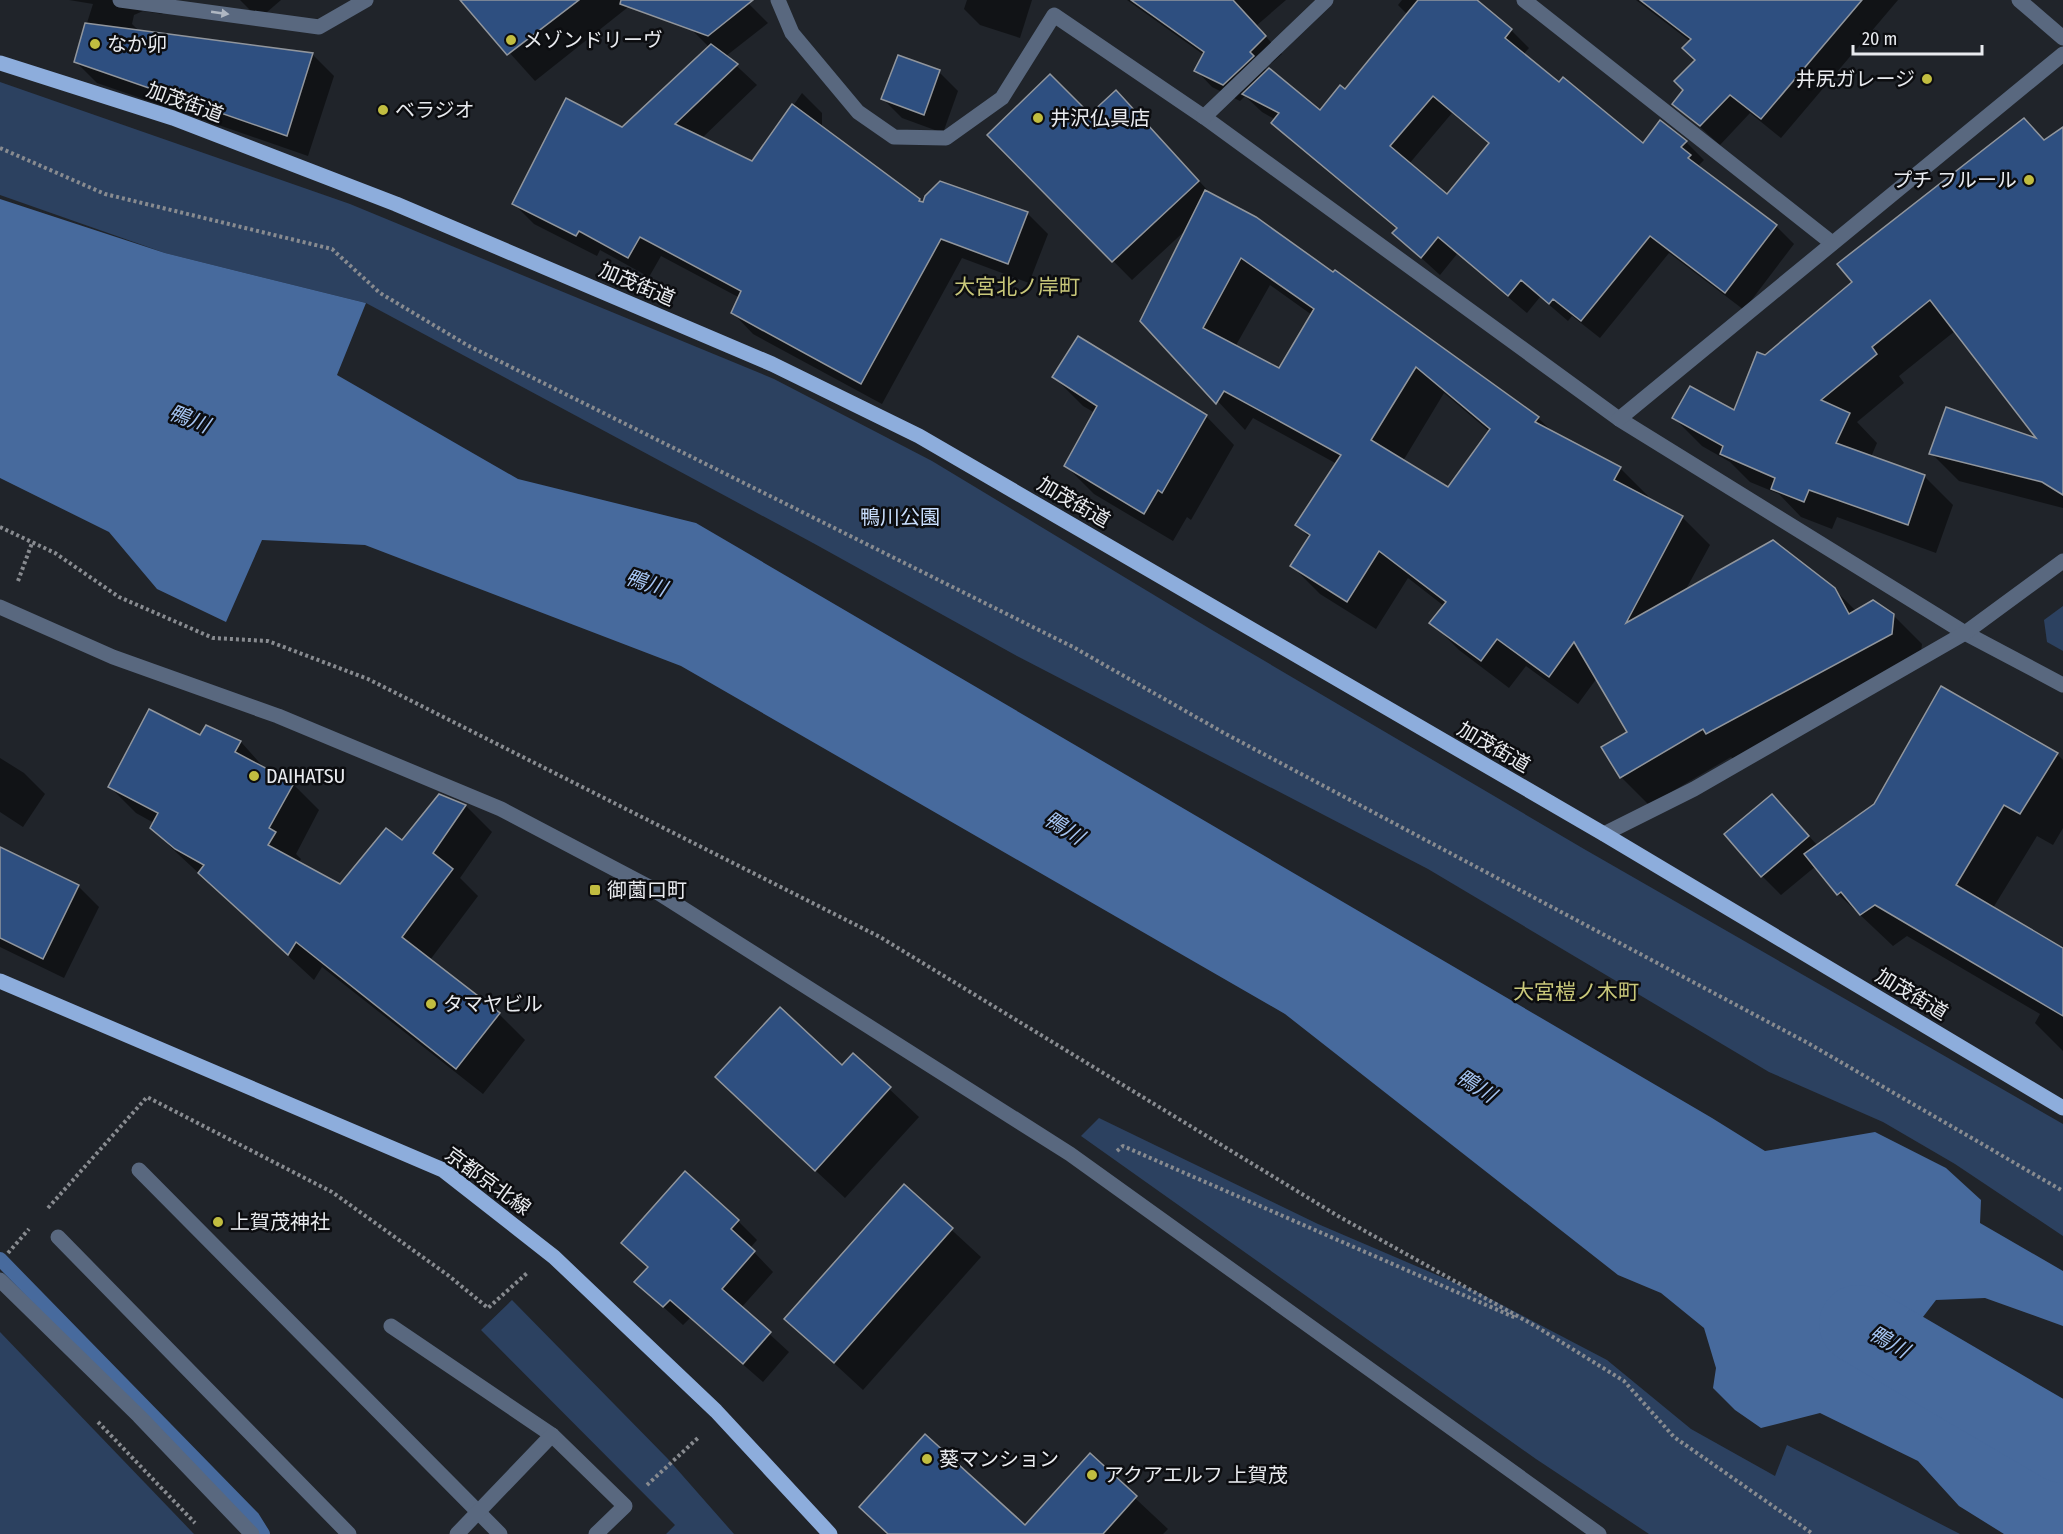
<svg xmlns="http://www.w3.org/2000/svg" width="2063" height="1534" viewBox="0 0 2063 1534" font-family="'Fira Sans Condensed','Noto Sans JP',sans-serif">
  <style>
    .green { fill: #2c4160 }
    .water { fill: #476a9d }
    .shadow { fill: #0007; fill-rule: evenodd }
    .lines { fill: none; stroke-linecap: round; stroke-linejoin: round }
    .stream { stroke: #476a9d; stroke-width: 14 }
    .river { stroke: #476a9d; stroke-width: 78 }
    .building { fill: #2e4f80; stroke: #91969d; stroke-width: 1.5; fill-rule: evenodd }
    .path { stroke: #888b90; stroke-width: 4; stroke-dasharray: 3 3; stroke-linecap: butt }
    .service { stroke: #59687f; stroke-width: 15 }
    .minor { stroke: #59687f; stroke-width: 15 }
    .tertiary { stroke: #59687f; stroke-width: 15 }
    .primary { stroke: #8daddc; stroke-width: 15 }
    .oneway { fill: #afb7c2 }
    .poi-dot { fill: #c1bd40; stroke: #0c0d10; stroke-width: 2 }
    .labels { text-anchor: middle; stroke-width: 5; stroke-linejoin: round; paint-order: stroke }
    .poi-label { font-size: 20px; fill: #e9ebef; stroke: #0c0d10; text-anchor: start }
    .street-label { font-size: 20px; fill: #e9ebef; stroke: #0c0d10 }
    .park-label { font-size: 20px; fill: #cadffe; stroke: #0c0d10 }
    .neighbourhood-label { font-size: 21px; fill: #c9c87a; stroke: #0c0d10 }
    .water-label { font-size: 21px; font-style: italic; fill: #a5c4f1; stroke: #0c0d10 }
  </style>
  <rect width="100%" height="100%" fill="#20242a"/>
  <!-- green -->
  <g class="green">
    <polygon points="0,82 350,204 774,379 932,461 1212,630 1584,849 2063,1124 2063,1236 1955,1164 1883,1122 1769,1072 1428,869 1017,656 813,543 366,303 165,253 0,195"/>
    <polygon points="2063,606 2063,651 2047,642 2044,620"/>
    <polygon points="1099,1118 1318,1224 1479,1293 1607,1360 1691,1429 1775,1476 1787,1445 1960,1534 1649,1534 1536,1459 1081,1136"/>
    <polygon points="512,1300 668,1459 734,1534 666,1534 675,1525 481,1330"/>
    <polygon points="0,1332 194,1534 0,1534"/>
  </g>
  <!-- water -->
  <polygon class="water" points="0,199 165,253 366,303 337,375 518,479 696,523 1712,1118 1765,1151 1875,1132 1946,1168 1981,1200 1980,1223 2063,1271 2063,1326 1985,1298 1936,1300 1916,1326 1965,1400 2036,1461 2063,1480 2063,1534 2004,1534 1959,1506 1918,1461 1820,1413 1761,1428 1735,1410 1713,1388 1716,1368 1704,1328 1661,1293 1618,1275 1285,1014 681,666 365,545 262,540 226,622 157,589 109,532 0,478"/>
  <!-- shadow -->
  <g class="shadow">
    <polygon points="69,0 178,0 162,14 143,11 134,15 132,24 140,32 312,54 334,76 308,156 97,83 75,61 93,4"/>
    <polygon points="240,0 281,0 259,19"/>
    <polygon points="462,0 637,0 535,81"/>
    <polygon points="691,0 738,0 749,4 768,23 726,56 757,85 701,139 753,163 802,93 822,113 822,128 922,203 1027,213 1048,234 1029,283 962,258 882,404 753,334 733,313 740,298 661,256 649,277 600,250 597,256 534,224 513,203 623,128 709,47 691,29"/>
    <polygon points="967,0 1032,0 1020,38 980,25 964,9"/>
    <path d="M 1127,0 L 1286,0 L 1256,26 L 1282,54 L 1265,69 L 1320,112 L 1345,91 L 1408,15 L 1398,5 L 1402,0 L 1467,0 L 1511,30 L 1529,48 L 1523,55 L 1643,145 L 1686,142 L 1704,160 L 1699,165 L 1708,174 L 1776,226 L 1794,244 L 1744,310 L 1669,253 L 1600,338 L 1572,316 L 1568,321 L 1540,297 L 1527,313 L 1457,254 L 1440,275 L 1394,233 L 1397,229 L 1291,141 L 1273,123 L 1276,120 L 1262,112 L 1245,96 L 1240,101 L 1212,87 L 1196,70 L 1204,55 ZM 1452,113 L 1490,144 L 1448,196 L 1409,164 Z"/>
    <polygon points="1636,0 1898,0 1781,138 1750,113 1720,145 1674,104 1685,90 1697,60 1691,42"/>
    <polygon points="939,72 958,91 943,133 902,118 883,99"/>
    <path d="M 1134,111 L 1213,196 L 1538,418 L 1554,433 L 1620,468 L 1648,496 L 1647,499 L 1682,517 L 1710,545 L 1685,591 L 1834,589 L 1856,611 L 1893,615 L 1922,644 L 1920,662 L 1736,761 L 1731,757 L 1649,805 L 1621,777 L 1629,733 L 1597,678 L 1578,704 L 1526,666 L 1509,688 L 1459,650 L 1431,622 L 1444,606 L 1408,578 L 1376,629 L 1320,594 L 1292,566 L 1310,538 L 1297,525 L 1337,464 L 1253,418 L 1245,430 L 1142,321 L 1188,228 L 1132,280 L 989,135 L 1090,116 ZM 1270,285 L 1312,315 L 1280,370 L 1235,347 ZM 1444,393 L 1490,432 L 1448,489 L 1403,461 Z"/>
    <polygon points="2024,120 2046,141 2063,129 2063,508 1959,481 1931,453 2040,441 1955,331 1899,376 1904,383 1857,422 1877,443 1871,457 1925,477 1953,505 1936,553 1837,517 1832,529 1801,517 1779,494 1750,482 1730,462 1702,446 1674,418 1735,412 1765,357 1854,282"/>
    <polygon points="1054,377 1206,416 1234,445 1191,520 1187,517 1173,541 1094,494 1066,466 1095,413 1083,406"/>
    <polygon points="207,726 241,742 266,770 293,784 319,810 296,854 301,859 298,864 340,886 403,842 439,795 466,806 492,832 460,878 478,896 430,960 499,1014 525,1040 483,1094 322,967 314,980 178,854 151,828 154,823 136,813 110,787 201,737"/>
    <polygon points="2057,754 2063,760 2063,828 2053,845 2037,836 1993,908 2063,947 2063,1051 2035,1023 2040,1014 1907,936 1893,946 1838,894 1816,866 1781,895 1762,876 1772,796 1818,846"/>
    <polygon points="0,758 24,773 45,794 23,827 0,812"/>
    <polygon points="0,848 78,886 99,907 64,978 0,947"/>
    <polygon points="853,1055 919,1117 845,1198 746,1106 842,1067"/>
    <polygon points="904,1186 981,1257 863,1390 786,1319"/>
    <polygon points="738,1221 757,1240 750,1248 773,1272 741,1308 789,1352 763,1382 690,1318 683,1325 636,1282"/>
    <polygon points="1090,1456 1168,1529 1163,1534 888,1534 1025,1528"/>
  </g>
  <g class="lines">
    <!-- stream -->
    <polyline class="stream" points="0,1259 253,1518 263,1534"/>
    <!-- river -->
    <polyline class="river" points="1858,1324 2063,1444"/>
  </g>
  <!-- building -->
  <g class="building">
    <polygon points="460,0 579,0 507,55"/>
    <polygon points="621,0 753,0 708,36 620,4"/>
    <polygon points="1131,0 1233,0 1266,36 1250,52 1254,56 1223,85 1194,71 1204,52"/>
    <path d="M 1418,0 L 1477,0 L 1512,29 L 1505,38 L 1559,82 L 1563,77 L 1643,143 L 1660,120 L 1687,141 L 1681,147 L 1691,155 L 1688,158 L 1777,225 L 1725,293 L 1650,236 L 1581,321 L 1553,299 L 1549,304 L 1521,280 L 1508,296 L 1438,237 L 1421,258 L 1392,233 L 1397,228 L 1271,123 L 1279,113 L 1242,94 L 1269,68 L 1320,110 L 1340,85 L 1345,89 ZM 1433,96 L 1489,143 L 1447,194 L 1390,146 Z"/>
    <polygon points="1640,0 1862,0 1761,119 1730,95 1700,126 1672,104 1683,90 1674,81 1695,60 1682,48 1691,39"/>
    <polygon points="85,23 313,53 287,136 74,62"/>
    <polygon points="711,44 738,64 675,124 752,161 792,104 920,199 919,201 923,202 925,196 940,181 1028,212 1008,264 941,239 861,384 731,313 741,291 640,237 628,258 579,231 576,236 512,204 566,98 622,127"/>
    <polygon points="898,55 940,70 924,115 881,99"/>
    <polygon points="1050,74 1090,114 1116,90 1199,181 1112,262 987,135"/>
    <polygon points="2024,118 2044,140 2063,127 2063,495 2042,482 1929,454 1946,407 2036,438 1930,300 1872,347 1877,354 1821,400 1850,413 1836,443 1925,475 1908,525 1809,490 1804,502 1771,489 1775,478 1720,454 1723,446 1672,418 1690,386 1734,410 1757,352 1765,355 1852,282 1837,264"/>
    <path d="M 1205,190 L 1256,217 L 1333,272 L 1335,270 L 1539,417 L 1535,422 L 1621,467 L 1614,480 L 1683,516 L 1626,623 L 1773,540 L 1835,588 L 1849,614 L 1873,600 L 1894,614 L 1892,634 L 1706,734 L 1703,729 L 1620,778 L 1601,747 L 1627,732 L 1574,642 L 1549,677 L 1497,639 L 1481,661 L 1429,623 L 1446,602 L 1379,551 L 1347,602 L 1290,566 L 1310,535 L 1295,525 L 1341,455 L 1224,391 L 1216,404 L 1140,321 ZM 1241,258 L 1314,309 L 1279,368 L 1203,328 ZM 1416,367 L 1490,429 L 1448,487 L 1371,440 Z"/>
    <polygon points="1078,336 1207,415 1162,493 1158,490 1144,514 1064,466 1097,406 1052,377"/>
    <polygon points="1941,686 2058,753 2020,814 2004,805 1956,885 2063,948 2063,1016 1875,905 1860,915 1841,892 1837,895 1804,854 1874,804"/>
    <polygon points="149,709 200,735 206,725 241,741 235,752 294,783 269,828 276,832 268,845 340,884 386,828 402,840 439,794 466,805 433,853 453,869 402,937 500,1013 456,1069 296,942 288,955 198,873 204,865 175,849 150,828 158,813 108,787"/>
    <polygon points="1772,794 1809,836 1761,877 1724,834"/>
    <polygon points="0,847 79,885 43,959 0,938"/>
    <polygon points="780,1007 842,1065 853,1053 891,1087 815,1171 715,1077"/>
    <polygon points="685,1171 739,1220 731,1229 755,1251 722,1289 771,1332 743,1364 670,1300 663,1307 634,1282 648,1267 621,1243"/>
    <polygon points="904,1184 953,1228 834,1363 784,1319"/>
    <polygon points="925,1434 1025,1525 1090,1453 1137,1496 1103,1534 888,1534 859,1507"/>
  </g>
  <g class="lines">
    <!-- path -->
    <g class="path">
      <polyline points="0,148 105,194 332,249 380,293 467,345 1073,647 1224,733 1806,1042 2063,1191"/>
      <polyline points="0,527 55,553 119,597 213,638 268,641 368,679 880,937 1338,1216 1537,1327 1624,1381 1674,1437 1813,1534"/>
      <polyline points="18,581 32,543"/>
      <polyline points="1117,1151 1123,1146 1516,1318"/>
      <polyline points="48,1208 147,1097 332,1192 449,1276 488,1308 527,1273"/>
      <polyline points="8,1253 29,1229"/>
      <polyline points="98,1422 195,1523"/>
      <polyline points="647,1485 699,1437"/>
    </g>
    <!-- service -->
    <g class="service">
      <polyline points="1524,0 1832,243"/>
      <polyline points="139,1170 500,1534"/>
      <polyline points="58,1237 349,1534"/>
      <polyline points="0,1280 139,1416 252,1534"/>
      <polyline points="391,1326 552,1435 625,1506 596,1534"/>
      <polyline points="457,1534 552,1435"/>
    </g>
    <!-- minor -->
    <g class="minor">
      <polyline points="120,0 319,27 366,0"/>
      <polyline points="778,0 792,33 858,112 894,137 946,138 1002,98 1054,15 1204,117 1619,419 1965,633 2063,685"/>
      <polyline points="1204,117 1326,0"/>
      <polyline points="1619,419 2063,54"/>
    </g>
    <!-- tertiary -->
    <g class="tertiary">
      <polyline points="2019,0 2063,38"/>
      <polyline points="0,607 113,657 278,716 501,809 649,887 1070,1154 1599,1534"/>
      <polyline points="1604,834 1694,789 1965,633 2063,561"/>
    </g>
    <!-- primary -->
    <g class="primary">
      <polyline points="0,63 173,118 396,204 772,364 919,436 1604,834 2063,1108"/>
      <polyline points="0,981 443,1170 554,1257 716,1411 830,1534"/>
    </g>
  </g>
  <!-- one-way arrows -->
  <defs><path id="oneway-solid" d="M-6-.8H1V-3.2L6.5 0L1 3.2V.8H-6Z" transform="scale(1.5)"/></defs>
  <use class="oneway" href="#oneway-solid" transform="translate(220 13) rotate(8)"/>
  <!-- markers -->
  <g class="poi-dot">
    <circle cx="511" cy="40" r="6"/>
    <circle cx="95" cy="44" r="6"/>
    <circle cx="1927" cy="79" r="6"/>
    <circle cx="383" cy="110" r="6"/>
    <circle cx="1038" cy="118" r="6"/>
    <circle cx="2029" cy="180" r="6"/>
    <circle cx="254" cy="776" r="6"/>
    <rect x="589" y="884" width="12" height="12" rx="3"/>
    <circle cx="431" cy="1004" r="6"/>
    <circle cx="218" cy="1222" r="6"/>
    <circle cx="927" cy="1459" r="6"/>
    <circle cx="1092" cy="1475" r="6"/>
  </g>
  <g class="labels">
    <!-- poi labels -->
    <g class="poi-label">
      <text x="523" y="47">メゾンドリーヴ</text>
      <text x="107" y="51">なか卯</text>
      <text x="1915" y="86" text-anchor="end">井尻ガレージ</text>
      <text x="395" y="117">ベラジオ</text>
      <text x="1050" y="125">井沢仏具店</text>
      <text x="2017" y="187" text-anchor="end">プチ フルール</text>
      <text x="266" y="783">DAIHATSU</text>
      <text x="607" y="897">御薗口町</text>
      <text x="443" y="1011">タマヤビル</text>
      <text x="230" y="1229">上賀茂神社</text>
      <text x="939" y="1466">葵マンション</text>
      <text x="1104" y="1482">アクアエルフ 上賀茂</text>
    </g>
    <!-- street labels -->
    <g class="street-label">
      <text transform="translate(185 102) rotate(20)" y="7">加茂街道</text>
      <text transform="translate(637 284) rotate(23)" y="7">加茂街道</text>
      <text transform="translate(1074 502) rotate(30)" y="7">加茂街道</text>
      <text transform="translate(1494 747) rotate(30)" y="7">加茂街道</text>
      <text transform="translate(1912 994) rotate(31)" y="7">加茂街道</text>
      <text transform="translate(488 1181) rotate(36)" y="7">京都京北線</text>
    </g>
    <!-- park labels -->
    <g class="park-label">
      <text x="900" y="524">鴨川公園</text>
    </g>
    <!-- neighbourhood labels -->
    <g class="neighbourhood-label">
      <text x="1017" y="294">大宮北ノ岸町</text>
      <text x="1576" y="999">大宮榿ノ木町</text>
    </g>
    <!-- water labels -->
    <g class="water-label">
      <text transform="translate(189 419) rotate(21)" y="7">鴨川</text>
      <text transform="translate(646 583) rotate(19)" y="7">鴨川</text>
      <text transform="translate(1064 828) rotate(32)" y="7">鴨川</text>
      <text transform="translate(1476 1086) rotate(32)" y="7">鴨川</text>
      <text transform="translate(1889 1342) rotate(30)" y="7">鴨川</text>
    </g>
  </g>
  <!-- scale -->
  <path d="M1853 45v9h129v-9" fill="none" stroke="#e9ebef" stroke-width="3"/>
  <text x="1862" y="45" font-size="18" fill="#e9ebef" stroke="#0c0d10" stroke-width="4.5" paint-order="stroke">20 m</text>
</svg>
